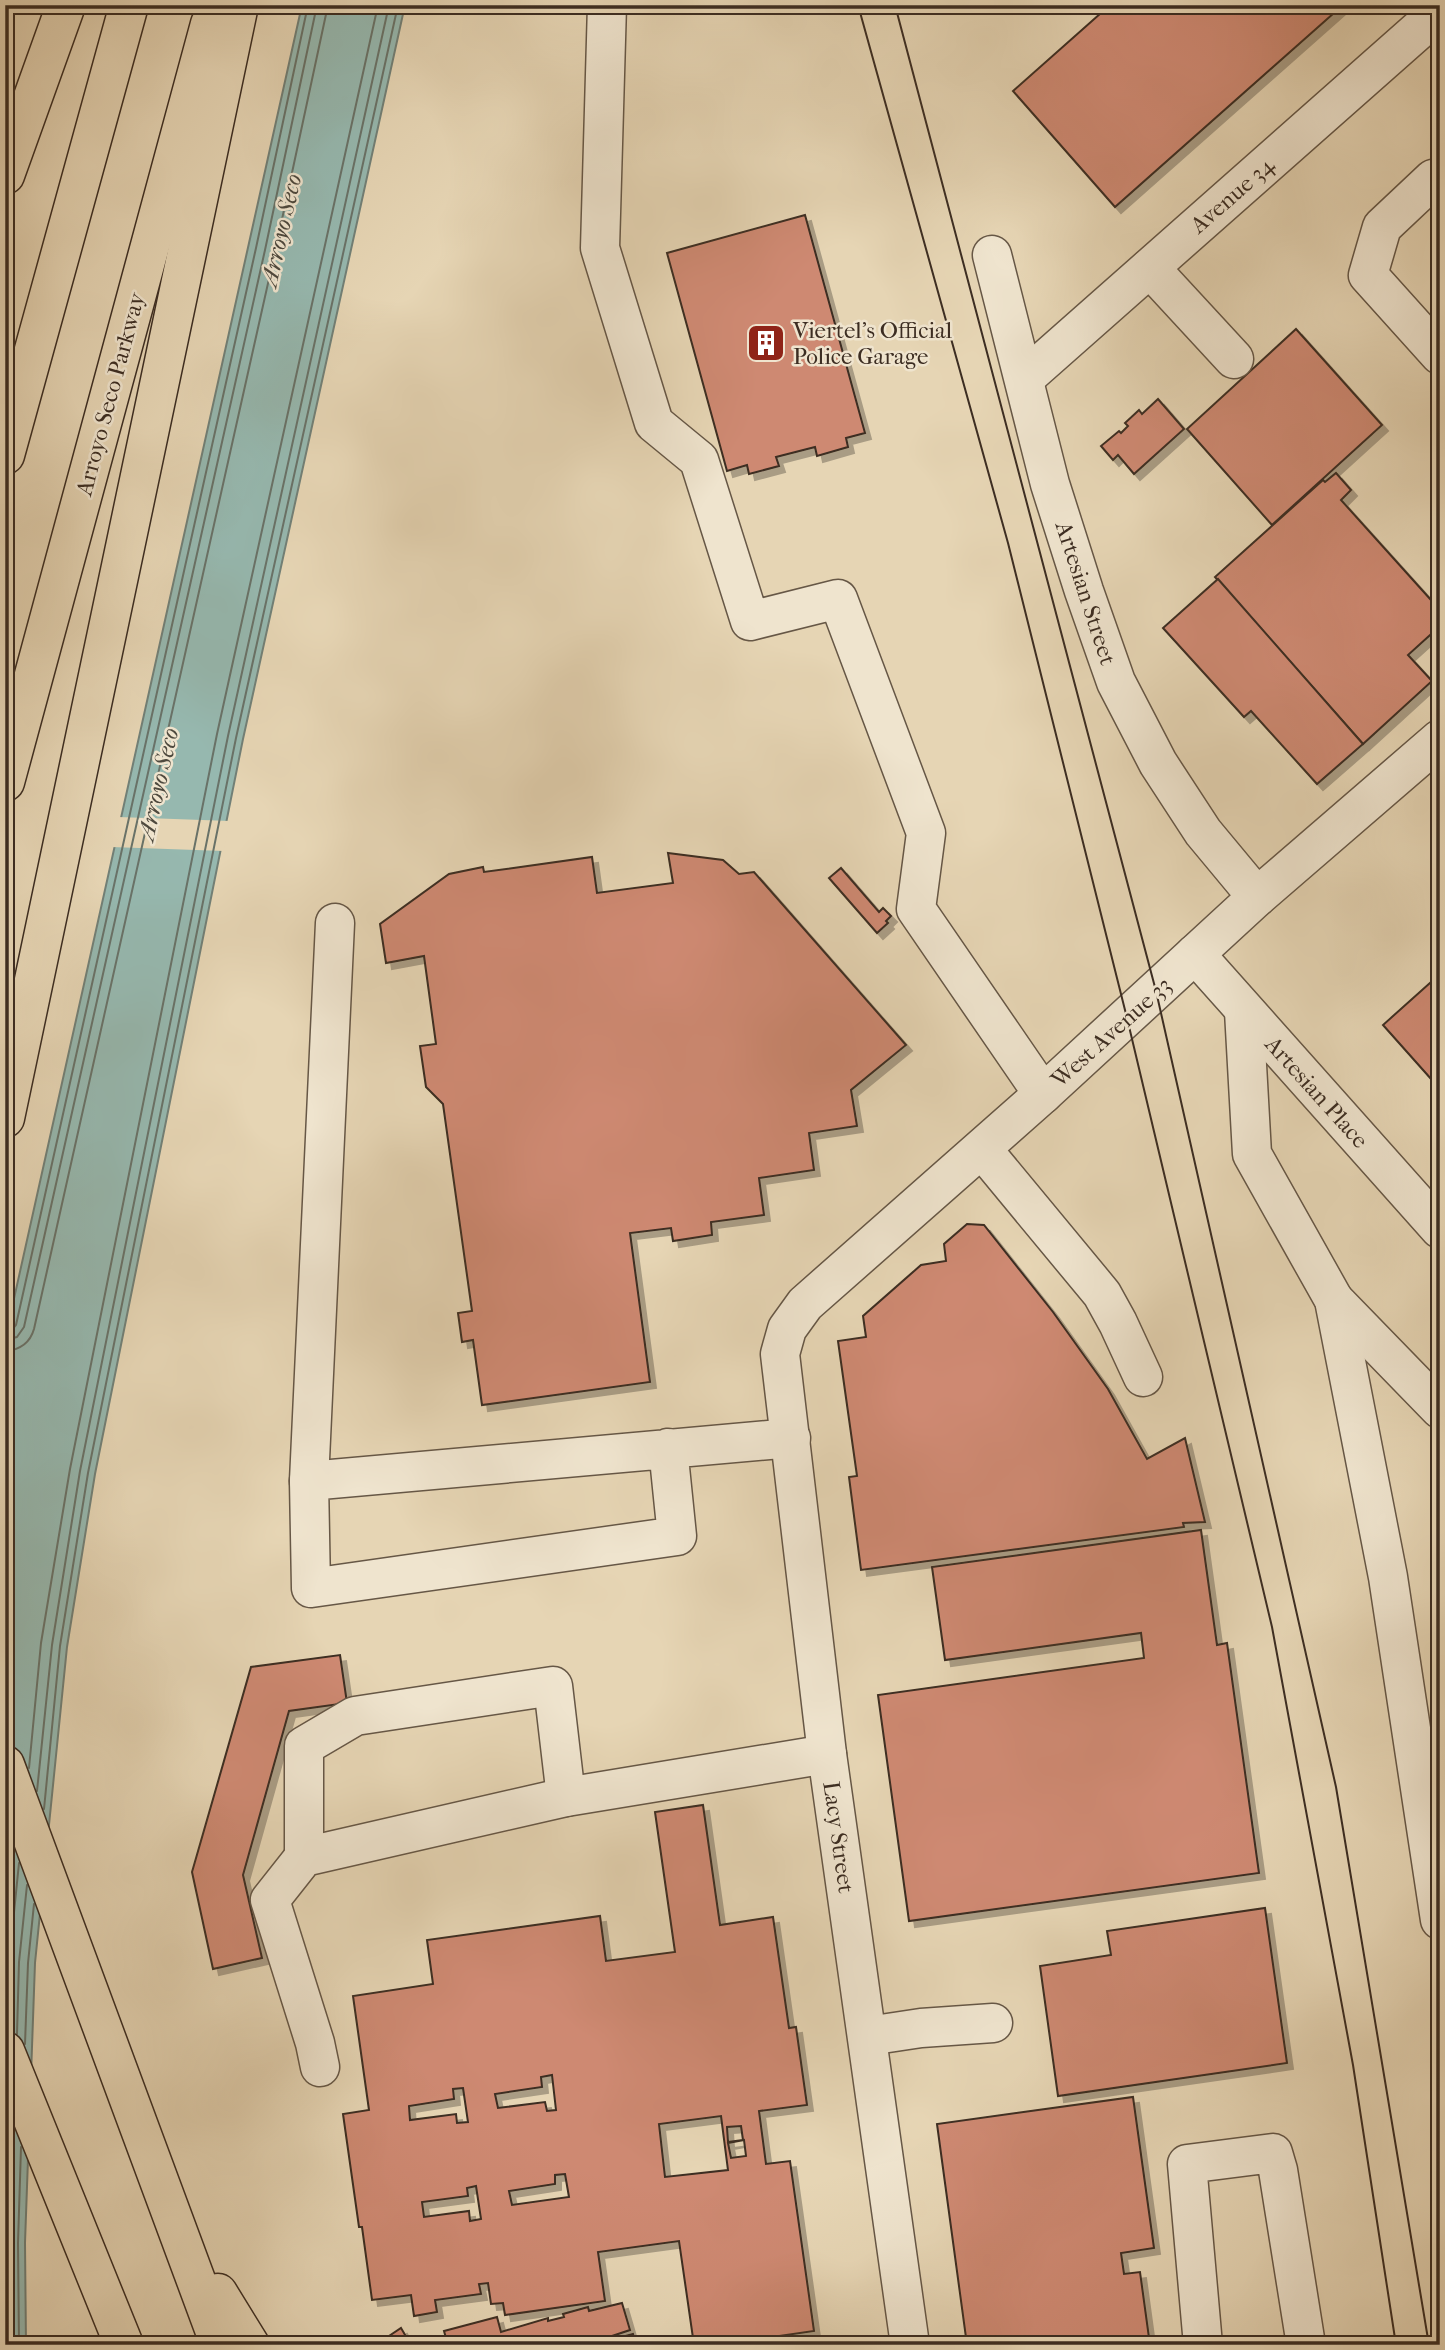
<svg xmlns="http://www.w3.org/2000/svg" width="1445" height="2350" viewBox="0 0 1445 2350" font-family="'IM FELL French Canon',serif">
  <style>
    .water { fill: #96b8af; stroke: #728077; stroke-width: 2 }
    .pier { fill: #e6d5b4 }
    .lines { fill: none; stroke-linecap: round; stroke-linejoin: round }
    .shore { stroke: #697268; stroke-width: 2 }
    .building { fill: #ce8972; stroke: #3c2d22; stroke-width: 2; fill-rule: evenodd; filter: url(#shadow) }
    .minor-casing { stroke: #665746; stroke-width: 41 }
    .highway-casing { stroke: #3c2d22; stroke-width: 41 }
    .minor { stroke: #efe4ce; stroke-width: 38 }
    .highway { stroke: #e6d5b4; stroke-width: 38 }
    .tram { stroke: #3c2d22; stroke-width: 2 }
    .labels { text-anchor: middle; stroke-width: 5; stroke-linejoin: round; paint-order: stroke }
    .street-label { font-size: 23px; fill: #3c2d22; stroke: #efe4ce }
    .poi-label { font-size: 23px; fill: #3c2d22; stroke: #efe4ce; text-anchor: start }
    .water-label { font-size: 24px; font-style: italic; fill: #4e493e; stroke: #efe4ce }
  </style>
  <defs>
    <filter id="shadow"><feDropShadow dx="6" dy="6" stdDeviation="0" flood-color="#0004"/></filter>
  </defs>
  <rect width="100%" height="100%" fill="#e6d5b4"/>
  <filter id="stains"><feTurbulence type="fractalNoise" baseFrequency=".00286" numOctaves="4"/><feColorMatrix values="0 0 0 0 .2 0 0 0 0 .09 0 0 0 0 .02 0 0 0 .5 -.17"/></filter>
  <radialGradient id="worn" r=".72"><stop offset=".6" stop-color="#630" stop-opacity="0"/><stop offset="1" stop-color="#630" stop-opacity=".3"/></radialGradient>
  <!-- water -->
  <polygon class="water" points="302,5 405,5 243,739 95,1474 67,1647 35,1963 25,2243 26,2345 5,2345 5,1339"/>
  <!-- pier -->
  <polygon class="pier" points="118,817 230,821 224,851 111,847"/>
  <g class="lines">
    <!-- shore -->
    <g class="shore">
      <polyline points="5,1331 12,1330 16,1325 256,248 308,5"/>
      <polyline points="5,1340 17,1337 24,1327 265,250 317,5"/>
      <path d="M 5,1351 C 20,1350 30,1343 34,1329 L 275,252 L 328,5"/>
      <polyline points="29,1768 41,1643 70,1469 217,734 378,5"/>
      <polyline points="37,1791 52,1645 80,1471 228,736 389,5"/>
      <polyline points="44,1809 60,1646 88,1473 236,738 398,5"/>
      <polyline points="6,2030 9,1962 19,1863"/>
      <polyline points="17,2034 19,1962 27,1885"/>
      <polyline points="25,2044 28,1963 34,1904"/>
      <polyline points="11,2345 9,2243 13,2127"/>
      <polyline points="19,2345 18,2243 21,2147"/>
    </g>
  </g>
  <!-- building -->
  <g class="building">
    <polygon points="1110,5 1343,5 1115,207 1013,91"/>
    <polygon points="805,215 865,433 846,438 848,447 817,456 815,447 776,457 779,466 749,474 747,465 727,471 667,253"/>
    <polygon points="1296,329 1382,425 1272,525 1187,429"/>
    <polygon points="1158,399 1184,429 1134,474 1118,455 1113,460 1101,446 1119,431 1121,433 1128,426 1125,423 1139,410 1142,414"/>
    <polygon points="1336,473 1351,490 1341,500 1440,610 1440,626 1408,655 1432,681 1363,744 1215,577 1323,480 1325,482"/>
    <polygon points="1218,579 1363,744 1317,784 1251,711 1244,717 1163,628"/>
    <polygon points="668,853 723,860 739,874 754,872 906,1045 851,1090 857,1126 809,1133 814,1170 759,1178 764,1215 711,1222 712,1235 673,1241 671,1228 630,1233 650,1382 482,1405 473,1340 462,1342 458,1313 472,1311 443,1104 426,1087 420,1046 436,1044 424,956 386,963 380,924 449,874 483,867 484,872 592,857 597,893 673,883"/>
    <polygon points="841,868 879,912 883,908 891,916 886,921 888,923 877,933 829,878"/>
    <polygon points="1440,974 1440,1089 1383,1025"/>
    <polygon points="967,1224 984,1225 1053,1312 1108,1389 1147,1459 1185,1438 1205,1522 1183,1523 1184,1527 861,1570 849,1477 857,1476 838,1341 866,1337 863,1316 921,1265 946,1261 944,1244"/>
    <polygon points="1201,1530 1217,1645 1227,1643 1259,1873 909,1921 878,1695 1144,1658 1141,1633 945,1660 932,1567"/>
    <polygon points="340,1655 347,1703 289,1711 243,1875 262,1958 213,1969 192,1872 251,1667"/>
    <path d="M 703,1805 L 720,1925 L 773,1917 L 789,2028 L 796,2027 L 807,2105 L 759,2111 L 766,2164 L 790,2161 L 814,2331 L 716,2345 L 694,2345 L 679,2241 L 598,2252 L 605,2301 L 505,2315 L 503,2303 L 491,2304 L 488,2283 L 479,2284 L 481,2294 L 435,2300 L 437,2312 L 414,2316 L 411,2295 L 372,2300 L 362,2227 L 359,2227 L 343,2114 L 369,2110 L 353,1996 L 433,1984 L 427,1940 L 600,1916 L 606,1961 L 675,1952 L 655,1812 ZM 552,2075 L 556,2110 L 547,2111 L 545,2102 L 498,2108 L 495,2094 L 542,2087 L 541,2077 ZM 463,2088 L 468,2122 L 457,2123 L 456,2114 L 410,2120 L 409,2106 L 454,2099 L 453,2089 ZM 721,2116 L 728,2170 L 665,2177 L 659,2124 ZM 741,2126 L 743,2140 L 728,2142 L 727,2127 ZM 744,2140 L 746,2156 L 731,2158 L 728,2143 ZM 565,2174 L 569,2197 L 512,2205 L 509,2191 L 555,2184 L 555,2175 ZM 476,2186 L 481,2219 L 470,2221 L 469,2211 L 424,2217 L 422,2202 L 468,2196 L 467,2188 Z"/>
    <polygon points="1265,1908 1287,2063 1058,2096 1040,1966 1111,1955 1107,1931"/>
    <polygon points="1133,2097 1154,2248 1121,2253 1124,2274 1140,2272 1150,2345 967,2345 937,2124"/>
    <polygon points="622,2303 630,2330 585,2345 448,2345 444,2331 497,2317 501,2332 548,2318 548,2321 564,2317 563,2314 588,2307 589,2311"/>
    <polygon points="401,2328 411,2345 390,2345 386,2338"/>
    <polygon points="633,2334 636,2345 620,2345 618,2338"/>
  </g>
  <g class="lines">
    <defs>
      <g id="minor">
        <polyline points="607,5 600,248 654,423 699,460 750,621 838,599 926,833 916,909 1043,1094"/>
        <polyline points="1440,179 1433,179 1382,227 1368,275 1440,355"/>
        <polyline points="992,255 1050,484 1084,591 1116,682 1158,763 1203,832 1257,897"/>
        <polyline points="1150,268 1234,359"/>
        <polyline points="1025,378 1440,11"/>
        <polyline points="1195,954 1440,1229"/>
        <polyline points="1244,1011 1252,1154 1334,1300 1388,1577 1440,1920"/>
        <polyline points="982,1149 1102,1294 1118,1323 1143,1377"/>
        <polyline points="1334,1300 1440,1409"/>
        <polyline points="668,1448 677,1536 311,1588 309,1481 791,1438"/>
        <polyline points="309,1481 335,923"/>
        <polyline points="304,1857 304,1746 355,1716 553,1686 566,1797"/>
        <polyline points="868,2036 921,2028 993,2023"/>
        <polyline points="320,2067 315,2043 270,1900 304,1857 566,1797 827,1754"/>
        <polyline points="910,2345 827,1754 780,1354 787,1329 805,1304 1043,1094 1257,897 1440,739"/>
        <polyline points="1203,2345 1187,2164 1273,2153 1278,2170 1306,2345"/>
      </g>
      <g id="highway">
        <polyline points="5,175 66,5"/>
        <polyline points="5,455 129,5"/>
        <polyline points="5,782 210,24"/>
        <polyline points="5,1118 239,5"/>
        <polyline points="5,1765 220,2345"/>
        <polyline points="5,2051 124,2345"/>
        <polyline points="218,2293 250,2345"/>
      </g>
    </defs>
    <!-- minor casing -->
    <use href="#minor" class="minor-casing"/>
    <!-- highway casing -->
    <use href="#highway" class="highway-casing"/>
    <!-- minor -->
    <use href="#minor" class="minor"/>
    <!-- highway -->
    <use href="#highway" class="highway"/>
    <!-- tram -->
    <g class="tram">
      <polyline points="858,5 1008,543 1127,1018 1272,1627 1353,2065 1396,2345"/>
      <polyline points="895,5 1156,991 1336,1787 1429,2345"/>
    </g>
  </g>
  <!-- icons -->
  <defs>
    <symbol id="building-square" viewBox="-11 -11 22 22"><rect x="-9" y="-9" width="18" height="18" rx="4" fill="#8f2418" stroke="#efe4ce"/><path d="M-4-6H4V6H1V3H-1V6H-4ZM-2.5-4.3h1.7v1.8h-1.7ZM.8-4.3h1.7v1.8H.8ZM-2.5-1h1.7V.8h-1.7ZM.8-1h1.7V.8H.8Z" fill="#fff"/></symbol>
  </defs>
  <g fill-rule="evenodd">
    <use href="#building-square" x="744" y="321" width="44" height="44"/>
  </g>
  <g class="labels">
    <!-- street labels -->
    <g class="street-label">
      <text transform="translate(1232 195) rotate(-41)" y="8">Avenue 34</text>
      <text transform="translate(110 394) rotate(-75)" y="8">Arroyo Seco Parkway</text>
      <text transform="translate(1086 593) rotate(72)" y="8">Artesian Street</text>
      <text transform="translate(1111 1032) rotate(-42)" y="8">West Avenue 33</text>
      <text transform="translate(1317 1092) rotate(48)" y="8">Artesian Place</text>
      <text transform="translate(839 1837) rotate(82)" y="8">Lacy Street</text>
    </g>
    <!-- poi labels -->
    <g class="poi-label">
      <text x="793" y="338">Viertel's Official<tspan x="793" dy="26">Police Garage</tspan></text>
    </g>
    <!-- water labels -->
    <g class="water-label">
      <text transform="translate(281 230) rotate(-77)" y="8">Arroyo Seco</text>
      <text transform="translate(158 784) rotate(-77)" y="8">Arroyo Seco</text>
    </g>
  </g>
  <!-- margin -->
  <rect width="1445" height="2350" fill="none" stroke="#e6d5b4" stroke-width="28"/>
  <rect x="7" y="7" width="1431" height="2336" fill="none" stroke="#3c2d22" stroke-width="3.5"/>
  <rect x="14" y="14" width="1417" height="2322" fill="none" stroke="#3c2d22" stroke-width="2"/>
  <rect width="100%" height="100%" filter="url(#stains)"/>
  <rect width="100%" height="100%" fill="url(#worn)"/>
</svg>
